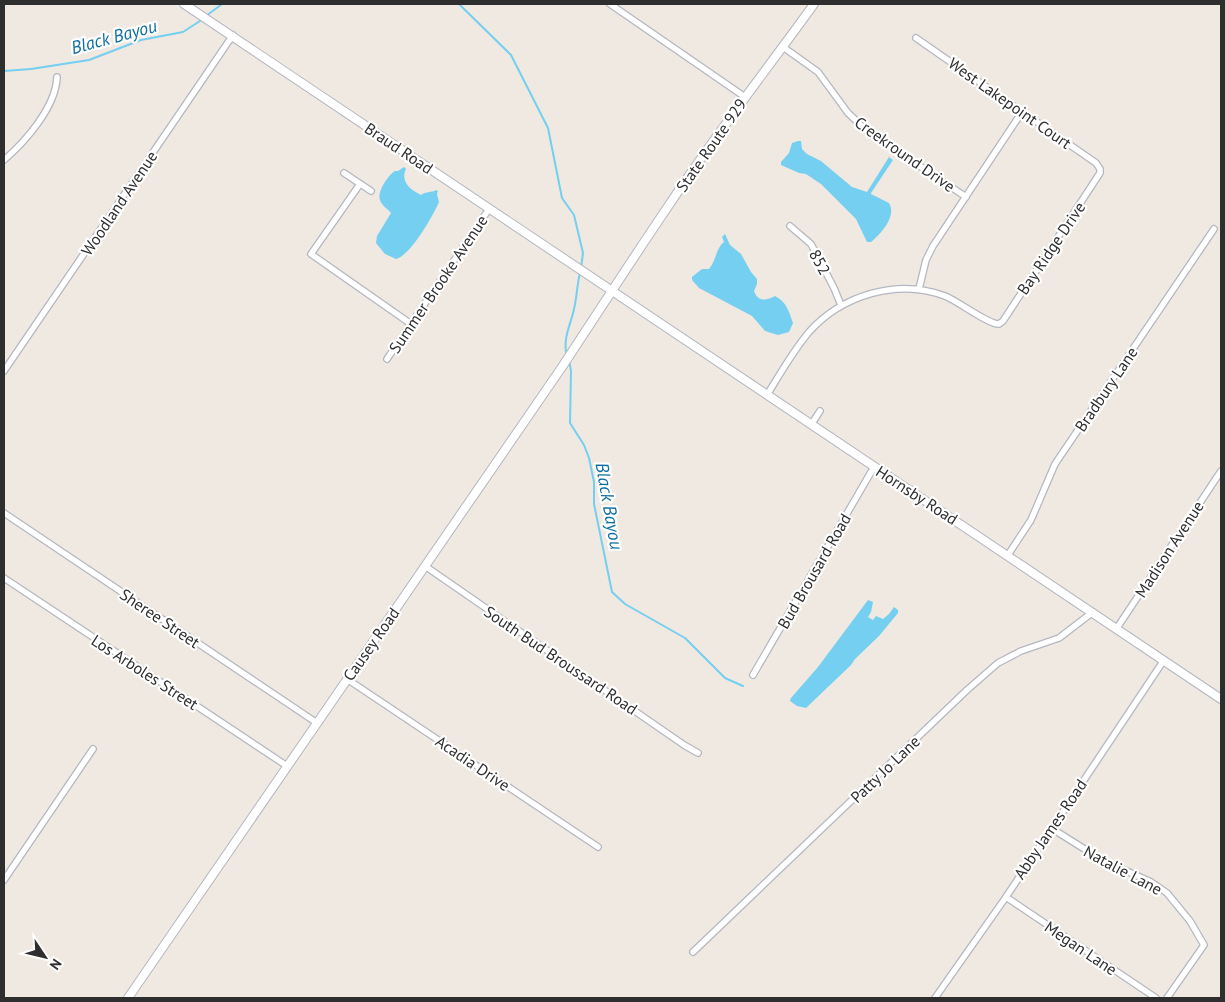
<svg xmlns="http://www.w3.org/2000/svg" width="1225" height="1002" viewBox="0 0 1225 1002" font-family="'PT Sans',sans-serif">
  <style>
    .water { fill: #75cff0 }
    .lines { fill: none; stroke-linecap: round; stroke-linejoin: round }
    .stream { stroke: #75cff0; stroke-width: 2 }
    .minor-casing { stroke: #b4b7c1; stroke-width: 8 }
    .tertiary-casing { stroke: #b4b7c1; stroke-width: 10 }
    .minor { stroke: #fff; stroke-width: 5.5 }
    .tertiary { stroke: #fff; stroke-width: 8 }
    .labels { text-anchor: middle; stroke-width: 4.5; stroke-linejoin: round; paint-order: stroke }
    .street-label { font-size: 16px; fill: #2e2e2e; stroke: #fff }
    .water-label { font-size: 18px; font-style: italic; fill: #0d6fa3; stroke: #fff }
  </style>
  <rect width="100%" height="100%" fill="#efe9e1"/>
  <!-- water -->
  <g class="water">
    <path d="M 798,141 L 801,141 L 802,149 L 807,154 L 821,161 L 852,187 L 867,192 L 889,157 L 893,160 L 871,193 L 871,194 L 889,203 C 897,216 881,234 871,242 L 867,242 L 856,219 L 821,184 L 806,174 L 799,173 L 781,165 L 781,162 L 789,153 L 792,143 Z"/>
    <path d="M 404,167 L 406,169 C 400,181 410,190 421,195 C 426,191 431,193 436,190 L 438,191 L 437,194 L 439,202 C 433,216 410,256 396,259 L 385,254 L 376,243 L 377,236 L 391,213 C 388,209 381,205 380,200 C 377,192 388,175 395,171 L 398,171 Z"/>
    <path d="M 725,234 L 730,245 L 741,254 L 751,272 L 757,279 L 757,284 L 754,291 C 758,302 766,301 775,296 C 787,302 789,312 793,323 L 789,332 L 778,335 L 765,331 L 752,316 L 699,288 L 692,280 L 692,277 L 702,269 L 709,269 C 716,261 716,248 724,242 L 722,237 Z"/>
    <polygon points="868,600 873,602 871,612 868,617 873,620 876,616 883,619 889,614 894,607 898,610 898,613 879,636 855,659 851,665 806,708 797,706 790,701 791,698 818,667"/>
  </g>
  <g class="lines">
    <!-- stream -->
    <g class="stream">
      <polyline points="459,4 511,55 548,128 562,198 574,215 583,253 581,268"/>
      <polyline points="206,16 222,4"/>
      <polyline points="4,71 31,69 89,60 141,40 183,32 203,19"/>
      <path d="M 567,356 C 562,339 571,324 574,309 C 577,297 577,284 580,273"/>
      <polyline points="569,360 571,371 570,423 584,445 589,458 594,482 594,504 612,592 625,604 685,638 725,678 743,686"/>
    </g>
    <defs>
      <g id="minor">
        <polyline points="610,4 745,97"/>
        <polyline points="783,47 818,72 848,113 866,130 966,197"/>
        <path d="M 4,160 C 25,142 56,107 57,77"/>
        <polyline points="344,173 371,191"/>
        <polyline points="360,184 311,254 411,324"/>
        <polyline points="790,226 811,244 834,288 841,305"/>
        <polyline points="919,289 926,260 933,246 1022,112"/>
        <polyline points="387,359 489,209"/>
        <polyline points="4,371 233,35"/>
        <path d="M 767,395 C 780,374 793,351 809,332 C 842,295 898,278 945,296 C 958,301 989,325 999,324 L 1003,321 L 1100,173 L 1100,169 L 1096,163 L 916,38"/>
        <polyline points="811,425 820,411"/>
        <polyline points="4,513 317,723"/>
        <polyline points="1008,555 1031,520 1055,464 1214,229"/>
        <polyline points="425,566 684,745 698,753"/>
        <polyline points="4,578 287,766"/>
        <polyline points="1117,628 1221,471"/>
        <polyline points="753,675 874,467"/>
        <polyline points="347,679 598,847"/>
        <polyline points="1051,828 1102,860 1151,882 1167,893 1190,921 1204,945 1167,998"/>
        <polyline points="4,880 93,749"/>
        <polyline points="1006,897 1156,998"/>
        <polyline points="693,952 967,690 998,663 1021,651 1059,638 1093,612"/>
        <polyline points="935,998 1006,897 1164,660"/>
      </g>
      <g id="tertiary">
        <polyline points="184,4 1221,699"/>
        <path d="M 128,998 L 562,367 C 597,314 631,261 667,208 C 713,138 765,72 814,4"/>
      </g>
    </defs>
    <!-- minor casing -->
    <use href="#minor" class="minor-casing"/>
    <!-- tertiary casing -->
    <use href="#tertiary" class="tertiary-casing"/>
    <!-- minor -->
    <use href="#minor" class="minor"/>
    <!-- tertiary -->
    <use href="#tertiary" class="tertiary"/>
  </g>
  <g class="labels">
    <!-- street labels -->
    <g class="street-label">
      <text transform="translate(1010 103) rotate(35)" y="6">West Lakepoint Court</text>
      <text transform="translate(711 145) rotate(-55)" y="6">State Route 929</text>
      <text transform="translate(399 148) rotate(34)" y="6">Braud Road</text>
      <text transform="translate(905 154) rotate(35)" y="6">Creekround Drive</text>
      <text transform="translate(119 203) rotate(-56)" y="6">Woodland Avenue</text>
      <text transform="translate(1051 248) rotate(-56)" y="6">Bay Ridge Drive</text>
      <text transform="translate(820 262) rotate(61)" y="6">852</text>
      <text transform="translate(438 284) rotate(-56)" y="6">Summer Brooke Avenue</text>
      <text transform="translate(1106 389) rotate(-56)" y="6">Bradbury Lane</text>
      <text transform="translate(917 495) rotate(33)" y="6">Hornsby Road</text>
      <text transform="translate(1169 549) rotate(-57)" y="6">Madison Avenue</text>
      <text transform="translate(814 571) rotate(-60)" y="6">Bud Brousard Road</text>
      <text transform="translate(160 618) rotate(34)" y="6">Sheree Street</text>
      <text transform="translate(371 644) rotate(-55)" y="6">Causey Road</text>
      <text transform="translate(561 660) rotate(34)" y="6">South Bud Broussard Road</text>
      <text transform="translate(145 672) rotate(33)" y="6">Los Arboles Street</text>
      <text transform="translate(473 763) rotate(34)" y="6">Acadia Drive</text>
      <text transform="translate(885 769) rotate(-44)" y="6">Patty Jo Lane</text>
      <text transform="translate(1050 829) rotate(-56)" y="6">Abby James Road</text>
      <text transform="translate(1123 870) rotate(28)" y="6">Natalie Lane</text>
      <text transform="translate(1081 948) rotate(34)" y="6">Megan Lane</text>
    </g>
    <!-- water labels -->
    <g class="water-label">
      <text transform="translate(114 37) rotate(-15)" y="6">Black Bayou</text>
      <text transform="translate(609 506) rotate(80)" y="6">Black Bayou</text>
    </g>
  </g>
  <!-- border -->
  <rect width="1225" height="1002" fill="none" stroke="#2e2e2e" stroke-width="10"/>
  <!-- north arrow -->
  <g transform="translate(45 957) rotate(125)" stroke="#ffffff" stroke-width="4" paint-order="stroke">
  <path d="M0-4L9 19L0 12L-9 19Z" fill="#2e2e2e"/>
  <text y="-8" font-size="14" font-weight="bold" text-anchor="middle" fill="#2e2e2e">N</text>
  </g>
</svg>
